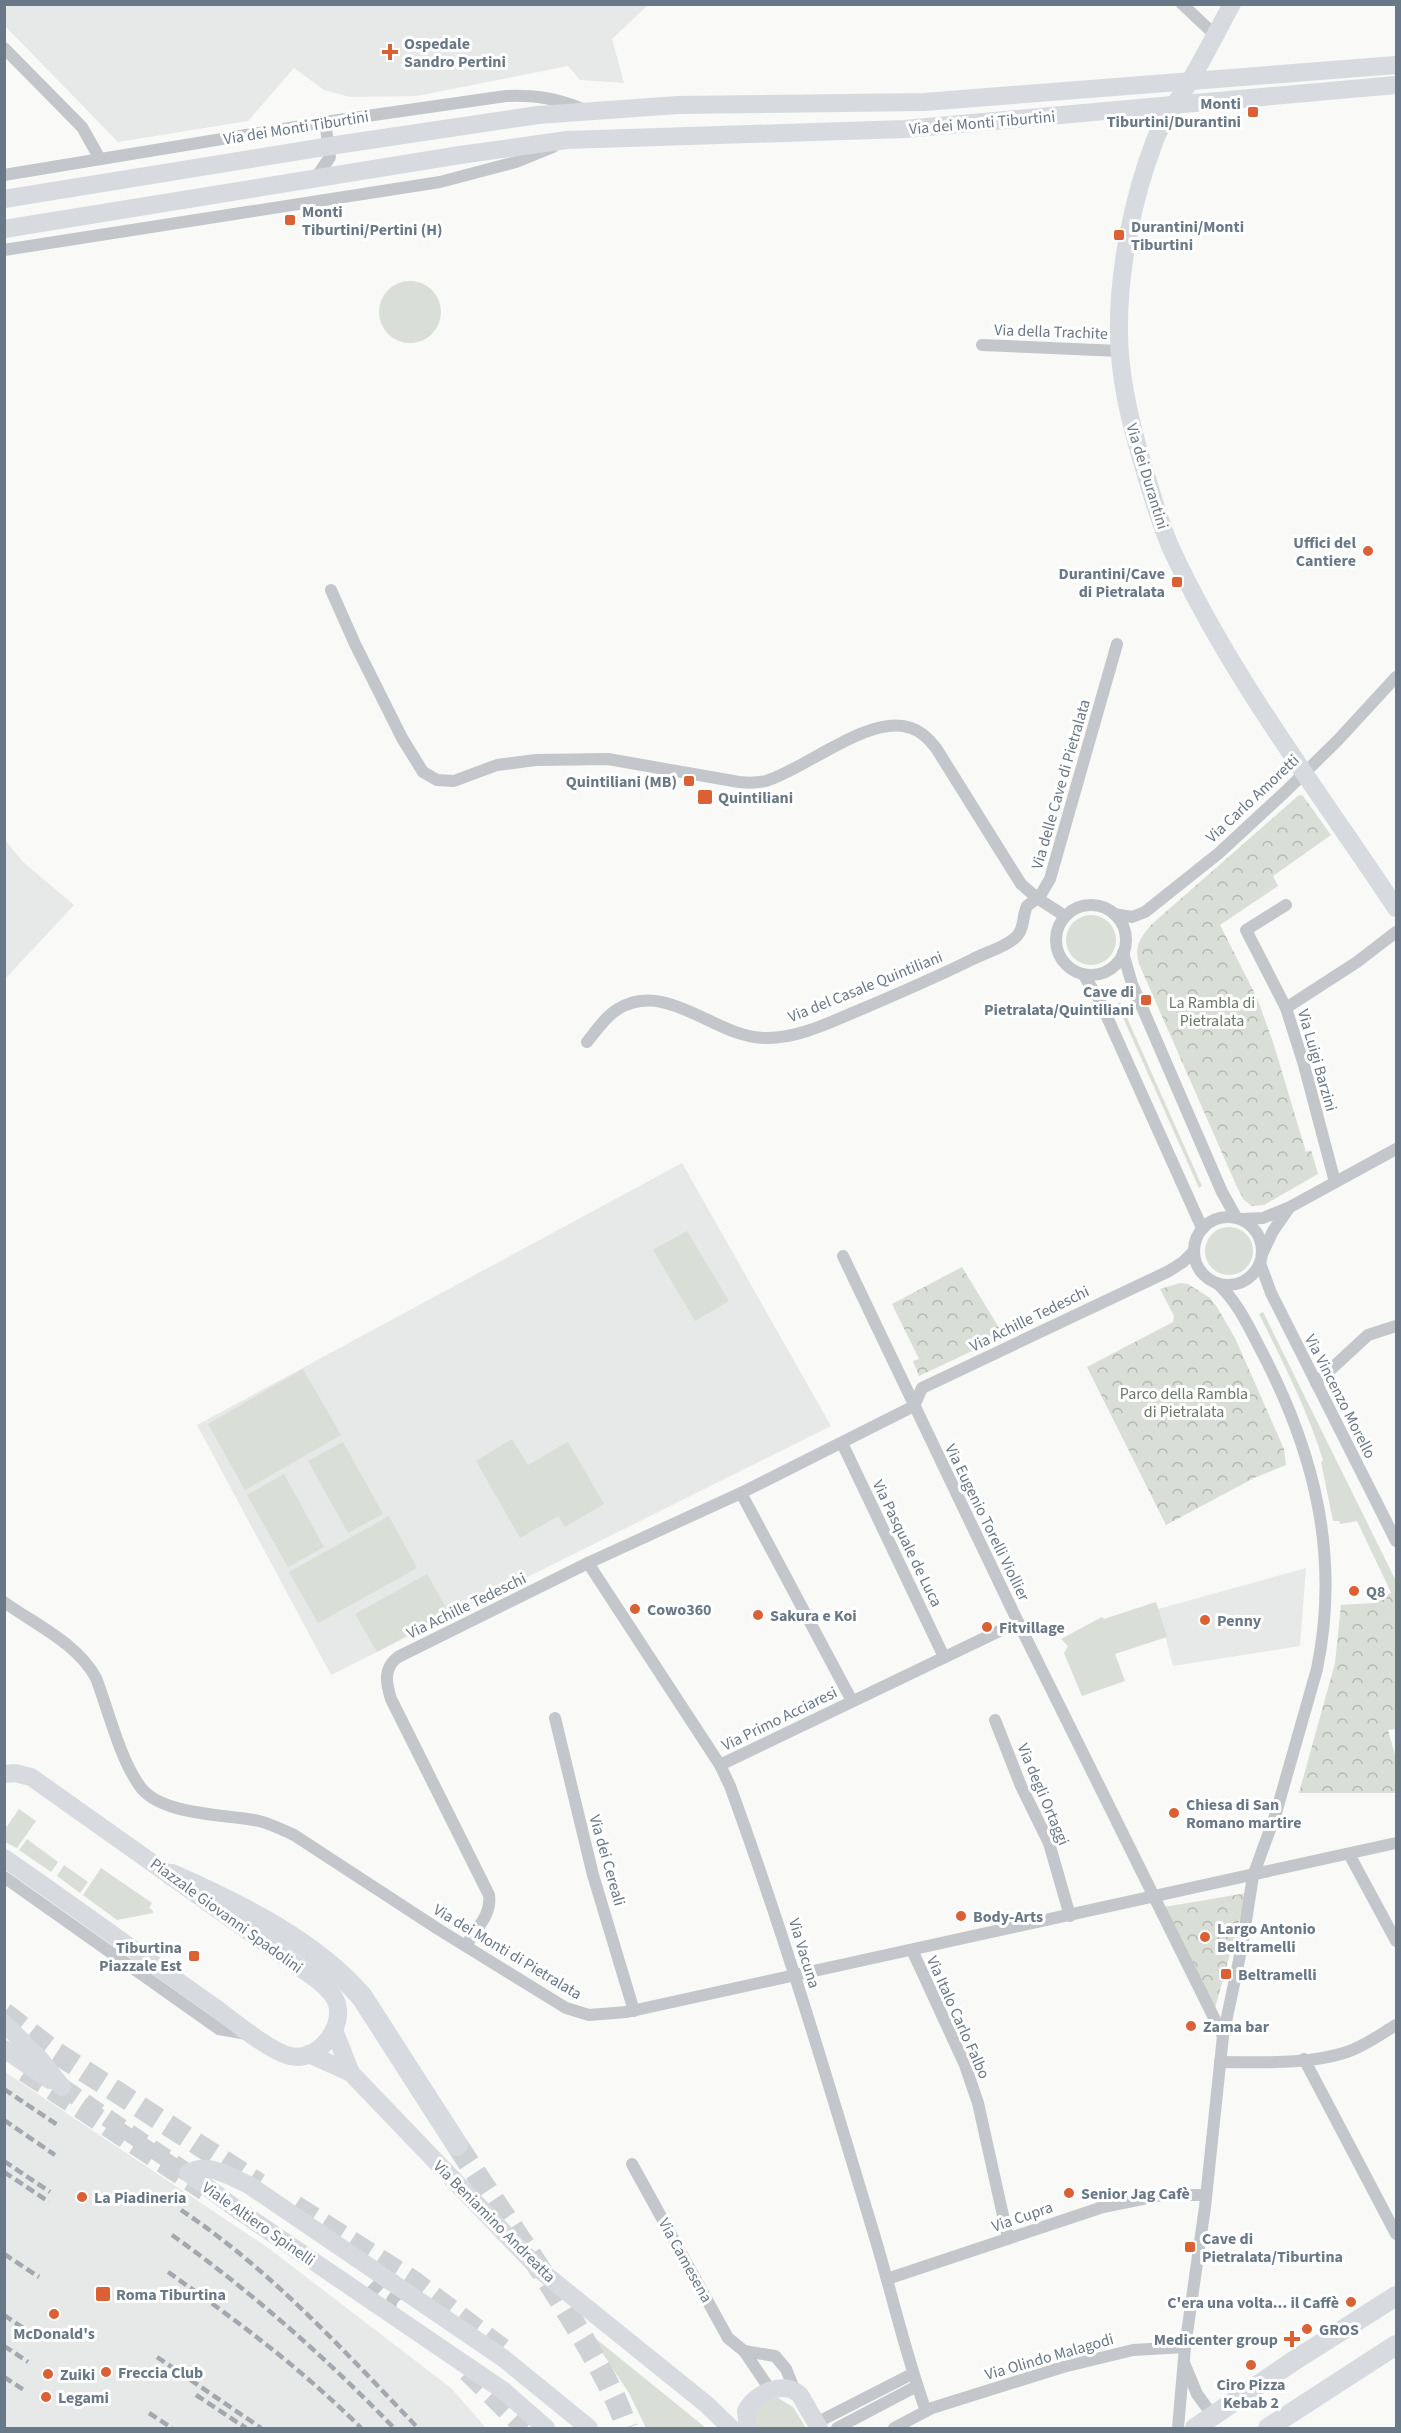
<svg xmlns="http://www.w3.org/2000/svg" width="1401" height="2433" viewBox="0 0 1401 2433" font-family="'Source Sans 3',sans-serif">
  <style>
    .built { fill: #e7e8e8 }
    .green { fill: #d9ded6 }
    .forest { fill: url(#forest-crowns) }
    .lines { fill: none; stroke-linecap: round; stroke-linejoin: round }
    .secondary-tunnel { stroke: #ced2d5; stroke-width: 18; stroke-dasharray: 18 9; stroke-linecap: butt }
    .highway-tunnel { stroke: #ced2d5; stroke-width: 22; stroke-dasharray: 22 11; stroke-linecap: butt }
    .street { stroke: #c3c6ca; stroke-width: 12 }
    .secondary { stroke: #d7dbdf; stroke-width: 18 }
    .primary { stroke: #d7dbdf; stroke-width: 20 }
    .highway { stroke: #d7dbdf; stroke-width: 22 }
    .rail { stroke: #a2a8ae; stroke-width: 4.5; stroke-dasharray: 9 4.5; stroke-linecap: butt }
    .poi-dot { fill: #db6034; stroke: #fff; stroke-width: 2 }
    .labels { text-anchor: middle; stroke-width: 6; stroke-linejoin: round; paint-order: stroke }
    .poi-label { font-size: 16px; font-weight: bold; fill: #697886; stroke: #fff; text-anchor: start }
    .street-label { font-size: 16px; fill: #697886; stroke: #fff }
    .park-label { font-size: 16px; fill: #677964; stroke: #fff }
  </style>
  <defs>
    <pattern id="forest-crowns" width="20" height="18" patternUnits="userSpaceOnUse" patternTransform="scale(1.5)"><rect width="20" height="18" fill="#d9ded6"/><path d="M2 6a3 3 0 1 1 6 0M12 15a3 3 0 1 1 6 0" fill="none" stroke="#b4b9b3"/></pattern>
  </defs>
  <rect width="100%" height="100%" fill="#f9f9f7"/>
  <!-- built -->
  <g class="built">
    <polygon points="4,5 5,4 648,5 612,39 624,83 580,80 568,66 417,96 350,97 324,90 294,68 248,121 118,142 5,26"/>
    <polygon points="4,839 23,862 74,905 5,979"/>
    <polygon points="682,1163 831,1426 331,1675 197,1425"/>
    <polygon points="1306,1568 1300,1646 1173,1666 1158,1609"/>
    <polygon points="5,2072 267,2247 451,2388 486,2428 5,2428"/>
  </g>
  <!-- green -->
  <g class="green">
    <circle cx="410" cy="312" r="31"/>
    <circle cx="1091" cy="940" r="25"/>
    <polygon points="1120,1002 1202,1186 1199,1188 1117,1004"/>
    <circle cx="1229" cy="1251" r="24"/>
    <polygon points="687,1231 729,1301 695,1321 653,1250"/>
    <path d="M 1263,1312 L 1396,1581 L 1396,1603 L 1357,1521 L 1340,1524 L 1339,1521 L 1333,1521 L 1321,1462 L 1323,1460 C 1307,1409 1283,1362 1259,1314 Z"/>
    <polygon points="303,1369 341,1435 245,1490 208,1424"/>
    <polygon points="512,1439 528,1465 568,1442 604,1504 565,1527 558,1516 520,1538 476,1461"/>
    <polygon points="343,1442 383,1514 348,1533 308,1461"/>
    <polygon points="284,1474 324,1547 288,1567 247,1495"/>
    <polygon points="389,1516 417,1568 318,1623 289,1572"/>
    <polygon points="427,1574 448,1612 377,1652 355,1614"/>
    <polygon points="1156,1602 1167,1637 1115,1654 1125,1681 1082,1696 1064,1653 1068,1646 1061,1639 1102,1617 1104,1619"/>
    <polygon points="19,1809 36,1821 17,1848 5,1842 5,1829"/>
    <polygon points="27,1839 58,1862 51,1872 19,1850"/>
    <polygon points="64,1865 88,1882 80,1893 57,1876"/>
    <polygon points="101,1868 152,1903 149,1908 153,1911 153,1913 117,1920 83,1895"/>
    <polygon points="590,2334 706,2428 646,2428 629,2393"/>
    <polygon points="778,2398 793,2407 806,2428 754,2428 755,2410 766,2399"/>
  </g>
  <!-- forest -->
  <g class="forest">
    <path d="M 1299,795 L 1303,796 L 1331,835 L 1273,876 L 1278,886 L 1220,925 L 1257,998 L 1273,1042 L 1306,1152 L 1311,1150 L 1318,1174 L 1264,1205 L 1252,1206 L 1244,1200 L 1237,1187 L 1139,964 C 1134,946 1140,938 1152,924 Z"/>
    <polygon points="962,1267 1004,1336 919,1376 913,1361 919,1359 892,1304"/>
    <polygon points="1180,1283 1188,1284 1210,1298 1217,1307 1235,1338 1284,1449 1286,1465 1254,1478 1166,1525 1087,1367 1173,1322 1174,1316 1160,1289"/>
    <polygon points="1392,1592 1396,1603 1396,1729 1388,1730 1396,1758 1396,1793 1299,1793 1335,1663 1341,1605 1373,1603"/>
    <polygon points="1247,1893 1215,2008 1164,1907"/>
  </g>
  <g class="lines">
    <!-- secondary-tunnel -->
    <polyline class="secondary-tunnel" points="62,2087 188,2173"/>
    <!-- highway-tunnel -->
    <g class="highway-tunnel">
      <polyline points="4,2013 55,2052 259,2184"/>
      <polyline points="25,2071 205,2190"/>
      <path d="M 457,2145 C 495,2203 535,2259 571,2318 C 592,2353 614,2390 627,2428"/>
      <polyline points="295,2206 414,2282 502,2349"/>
      <polyline points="468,2371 526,2428"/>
    </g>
    <!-- street -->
    <g class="street">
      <polyline points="1182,4 1215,35"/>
      <polyline points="4,48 82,127 100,159"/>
      <path d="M 4,175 L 325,122 L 506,96 C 536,95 555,98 583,109"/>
      <polyline points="315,179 330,157 325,122"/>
      <polyline points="4,250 440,182 516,162 553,147"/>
      <polyline points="982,345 1120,351"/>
      <path d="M 331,590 L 355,644 L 402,738 L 423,772 L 437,780 L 454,781 L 497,765 L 536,760 L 608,759 L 739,782 C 748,783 757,783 766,781 C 806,769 870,713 911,728 C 921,731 929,739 936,748 L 1021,884 L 1037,898 L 1065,916"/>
      <polyline points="1286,905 1246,930 1286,1008 1304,1065 1335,1182"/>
      <circle cx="1091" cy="940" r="35"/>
      <polyline points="1114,914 1132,917 1145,912 1219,853 1285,792 1338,740 1396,677"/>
      <polyline points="1123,953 1132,984 1222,1192 1236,1217"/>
      <polyline points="1083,974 1099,999 1202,1228"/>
      <polyline points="1286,1008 1357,962 1396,932"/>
      <path d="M 587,1042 C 596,1031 606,1016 618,1009 C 667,979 716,1038 765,1038 C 800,1039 837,1019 869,1006 C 904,991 939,976 973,959 C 986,952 1007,947 1017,936 C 1025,927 1022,916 1027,906 L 1040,896 L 1050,879 L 1117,644"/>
      <circle cx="1228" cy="1251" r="34"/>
      <polyline points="1242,1219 1263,1218 1290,1207 1396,1149"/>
      <polyline points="1263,1252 1273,1231 1289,1208"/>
      <polyline points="843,1256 1018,1622 1223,2036"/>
      <polyline points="1260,1263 1271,1293 1396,1541"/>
      <polyline points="1316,1383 1368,1335 1396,1326"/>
      <polyline points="914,1406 922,1388 1169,1271 1183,1262 1194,1251"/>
      <polyline points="842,1443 944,1657"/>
      <polyline points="741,1493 852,1701"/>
      <path d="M 588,1563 L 720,1765 L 730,1786 C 785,1936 830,2088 876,2241 C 893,2298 906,2356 926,2411"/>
      <path d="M 4,1602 C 36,1625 77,1643 96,1678 C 109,1712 119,1756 139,1785 C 159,1816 226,1814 259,1821 C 271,1824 283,1830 294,1835 L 438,1929 L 566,2008 L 589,2015 L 627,2012 L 1396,1843"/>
      <polyline points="555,1718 593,1875 634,2011"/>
      <polyline points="995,1720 1021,1786 1049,1843 1070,1916"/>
      <polyline points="720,1765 1018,1622"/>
      <polyline points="1349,1854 1396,1941"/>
      <polyline points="4,1877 219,2029 247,2034"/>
      <path d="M 466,1946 C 475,1929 492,1916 489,1895 L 391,1699 C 386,1683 383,1668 398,1657 L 588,1563 L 741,1493 L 914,1406"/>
      <polyline points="912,1950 965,2065 978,2103 1008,2238"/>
      <polyline points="1304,2059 1396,2234"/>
      <path d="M 1220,2062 C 1261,2062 1308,2065 1347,2052 C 1365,2046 1381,2034 1396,2025"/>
      <polyline points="632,2164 728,2338 744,2351 771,2391"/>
      <polyline points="887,2279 1103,2207 1162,2195 1206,2195"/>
      <polyline points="366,2297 379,2284 381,2273"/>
      <path d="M 390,2312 C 390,2299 394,2295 406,2291"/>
      <polyline points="744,2351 775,2356 786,2369 795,2391"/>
      <polyline points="1185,2365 1197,2394 1213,2416"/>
      <polyline points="816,2423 912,2374"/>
      <polyline points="837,2428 917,2386"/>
      <polyline points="894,2428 932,2408 1063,2367 1133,2350 1185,2347"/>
      <path d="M 1178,2428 L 1185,2347 L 1205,2207 L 1223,2036 L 1242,1946 L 1253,1876 L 1276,1813 L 1317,1669 C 1340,1557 1315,1455 1264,1356 C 1250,1330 1239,1303 1217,1283"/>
    </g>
    <!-- secondary -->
    <g class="secondary">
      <path d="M 1232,4 C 1217,31 1204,58 1188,84 C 1177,102 1163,119 1155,140 C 1133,197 1118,271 1119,332 C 1119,377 1130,422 1143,465 C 1151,492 1159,520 1170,546 C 1229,675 1318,790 1396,908"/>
      <polyline points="4,199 343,144 538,115 678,105 924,102 1396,65"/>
      <polyline points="4,229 460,155 567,140 905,129 1396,85"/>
      <path d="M 4,1774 L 15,1773 L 31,1777 L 316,1979 C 323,1985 331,1991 335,1999 C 348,2025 318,2063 290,2056 C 269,2051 232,2020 213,2006 C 143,1957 75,1907 4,1858"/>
      <polyline points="4,2023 40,2059 62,2087"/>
      <polyline points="334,2030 351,2073"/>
      <polyline points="4,2049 50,2080"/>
      <polyline points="309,2054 351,2073 541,2271 706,2404 731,2428"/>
      <path d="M 546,2428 L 504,2391 L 238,2210 L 188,2173 C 208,2161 230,2177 249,2185 L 503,2358 L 589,2428"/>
      <path d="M 748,2428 L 746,2411 C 754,2394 784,2379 800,2395 L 819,2428"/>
    </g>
    <!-- primary -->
    <g class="primary">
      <polyline points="1195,2428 1292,2362 1396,2296"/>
      <polyline points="1268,2428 1396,2345"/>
    </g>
    <!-- highway -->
    <path class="highway" d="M 172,1875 C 238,1904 315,1942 362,1997 L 457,2145"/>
    <!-- rail -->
    <g class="rail">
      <polyline points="4,2089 59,2126"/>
      <polyline points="4,2120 55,2155"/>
      <polyline points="4,2161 50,2192"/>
      <polyline points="4,2172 49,2202"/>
      <path d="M 181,2210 C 271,2270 344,2351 418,2428"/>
      <path d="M 172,2235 C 252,2292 326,2358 394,2428"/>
      <polyline points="4,2254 39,2277"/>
      <path d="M 168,2272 C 236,2320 302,2369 361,2428"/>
      <polyline points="4,2315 32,2334"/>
      <polyline points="4,2346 28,2362"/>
      <polyline points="157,2357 261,2428"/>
      <polyline points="4,2377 24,2390"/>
      <polyline points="196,2395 246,2428"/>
      <polyline points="149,2413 172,2428"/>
    </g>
  </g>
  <!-- markers -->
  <g class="poi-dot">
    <path d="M387 43h6v6h6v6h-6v6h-6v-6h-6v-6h6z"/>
    <rect x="1247" y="106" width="12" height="12" rx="3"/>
    <rect x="284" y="214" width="12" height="12" rx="3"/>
    <rect x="1113" y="229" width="12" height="12" rx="3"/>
    <circle cx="1368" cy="551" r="6"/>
    <rect x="1171" y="576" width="12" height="12" rx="3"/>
    <rect x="683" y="775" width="12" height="12" rx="3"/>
    <rect x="697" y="789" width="16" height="16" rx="3"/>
    <rect x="1140" y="994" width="12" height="12" rx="3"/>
    <circle cx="1354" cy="1591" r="6"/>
    <circle cx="635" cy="1609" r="6"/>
    <circle cx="758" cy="1615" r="6"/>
    <circle cx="1205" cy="1620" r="6"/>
    <circle cx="987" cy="1627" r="6"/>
    <circle cx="1174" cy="1813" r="6"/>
    <circle cx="961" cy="1916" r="6"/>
    <circle cx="1205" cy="1937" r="6"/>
    <rect x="188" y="1950" width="12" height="12" rx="3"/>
    <rect x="1220" y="1968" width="12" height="12" rx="3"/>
    <circle cx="1191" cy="2026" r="6"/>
    <circle cx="1069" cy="2193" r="6"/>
    <circle cx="82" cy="2197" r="6"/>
    <rect x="1184" y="2241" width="12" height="12" rx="3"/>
    <rect x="95" y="2286" width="16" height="16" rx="3"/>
    <circle cx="1351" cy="2302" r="6"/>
    <circle cx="54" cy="2314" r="6"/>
    <circle cx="1307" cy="2329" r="6"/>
    <path d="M1289 2330h6v6h6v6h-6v6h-6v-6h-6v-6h6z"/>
    <circle cx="1251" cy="2365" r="6"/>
    <circle cx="106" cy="2372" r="6"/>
    <circle cx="48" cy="2374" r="6"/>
    <circle cx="46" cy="2397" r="6"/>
  </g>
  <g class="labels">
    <!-- poi labels -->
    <g class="poi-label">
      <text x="404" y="49">Ospedale<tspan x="404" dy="18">Sandro Pertini</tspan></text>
      <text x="1241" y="109" text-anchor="end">Monti<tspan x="1241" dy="18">Tiburtini/Durantini</tspan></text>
      <text x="302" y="217">Monti<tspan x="302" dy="18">Tiburtini/Pertini (H)</tspan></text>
      <text x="1131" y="232">Durantini/Monti<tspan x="1131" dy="18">Tiburtini</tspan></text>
      <text x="1356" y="548" text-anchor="end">Uffici del<tspan x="1356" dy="18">Cantiere</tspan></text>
      <text x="1165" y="579" text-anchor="end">Durantini/Cave<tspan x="1165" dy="18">di Pietralata</tspan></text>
      <text x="677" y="787" text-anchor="end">Quintiliani (MB)</text>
      <text x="718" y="803">Quintiliani</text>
      <text x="1134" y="997" text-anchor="end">Cave di<tspan x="1134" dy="18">Pietralata/Quintiliani</tspan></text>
      <text x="1366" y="1597">Q8</text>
      <text x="647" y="1615">Cowo360</text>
      <text x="770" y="1621">Sakura e Koi</text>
      <text x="1217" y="1626">Penny</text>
      <text x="999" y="1633">Fitvillage</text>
      <text x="1186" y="1810">Chiesa di San<tspan x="1186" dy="18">Romano martire</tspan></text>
      <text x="973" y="1922">Body-Arts</text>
      <text x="1217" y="1934">Largo Antonio<tspan x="1217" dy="18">Beltramelli</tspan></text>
      <text x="182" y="1953" text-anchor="end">Tiburtina<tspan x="182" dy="18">Piazzale Est</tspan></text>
      <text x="1238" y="1980">Beltramelli</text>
      <text x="1203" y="2032">Zama bar</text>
      <text x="1081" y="2199">Senior Jag Cafè</text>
      <text x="94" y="2203">La Piadineria</text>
      <text x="1202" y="2244">Cave di<tspan x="1202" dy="18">Pietralata/Tiburtina</tspan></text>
      <text x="116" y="2300">Roma Tiburtina</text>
      <text x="1339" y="2308" text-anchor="end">C'era una volta... il Caffè</text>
      <text x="1319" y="2335">GROS</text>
      <text x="54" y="2339" text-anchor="middle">McDonald's</text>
      <text x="1278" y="2345" text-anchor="end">Medicenter group</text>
      <text x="118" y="2378">Freccia Club</text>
      <text x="60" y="2380">Zuiki</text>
      <text x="1251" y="2390" text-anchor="middle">Ciro Pizza<tspan x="1251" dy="18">Kebab 2</tspan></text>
      <text x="58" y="2403">Legami</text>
    </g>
    <!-- street labels -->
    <g class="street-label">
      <text transform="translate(982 122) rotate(-5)" y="6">Via dei Monti Tiburtini</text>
      <text transform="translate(296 127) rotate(-9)" y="6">Via dei Monti Tiburtini</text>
      <text transform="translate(1051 331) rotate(2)" y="6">Via della Trachite</text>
      <text transform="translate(1148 476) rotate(73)" y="6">Via dei Durantini</text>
      <text transform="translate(1060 784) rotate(-74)" y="6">Via delle Cave di Pietralata</text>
      <text transform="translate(1252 798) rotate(-43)" y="6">Via Carlo Amoretti</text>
      <text transform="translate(865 986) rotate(-22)" y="6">Via del Casale Quintiliani</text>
      <text transform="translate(1318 1060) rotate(74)" y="6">Via Luigi Barzini</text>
      <text transform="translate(1029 1318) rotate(-26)" y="6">Via Achille Tedeschi</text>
      <text transform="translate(1341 1396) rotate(63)" y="6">Via Vincenzo Morello</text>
      <text transform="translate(988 1522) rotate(64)" y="6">Via Eugenio Torelli Viollier</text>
      <text transform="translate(908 1543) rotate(64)" y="6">Via Pasquale de Luca</text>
      <text transform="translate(466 1605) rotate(-26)" y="6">Via Achille Tedeschi</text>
      <text transform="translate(779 1718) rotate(-26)" y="6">Via Primo Acciaresi</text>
      <text transform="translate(1044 1794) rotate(67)" y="6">Via degli Ortaggi</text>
      <text transform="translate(608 1860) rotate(74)" y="6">Via dei Cereali</text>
      <text transform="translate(227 1915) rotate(36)" y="6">Piazzale Giovanni Spadolini</text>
      <text transform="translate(508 1951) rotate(31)" y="6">Via dei Monti di Pietralata</text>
      <text transform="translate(805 1953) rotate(73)" y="6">Via Vacuna</text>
      <text transform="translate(959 2017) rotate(66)" y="6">Via Italo Carlo Falbo</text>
      <text transform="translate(1022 2216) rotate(-19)" y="6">Via Cupra</text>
      <text transform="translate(495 2221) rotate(45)" y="6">Via Beniamino Andreatta</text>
      <text transform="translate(259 2223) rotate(35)" y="6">Viale Altiero Spinelli</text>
      <text transform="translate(686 2260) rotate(61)" y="6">Via Camesena</text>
      <text transform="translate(1049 2356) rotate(-16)" y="6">Via Olindo Malagodi</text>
    </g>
    <!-- park labels -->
    <g class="park-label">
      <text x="1212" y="1008">La Rambla di<tspan x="1212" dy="18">Pietralata</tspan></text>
      <text x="1184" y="1399">Parco della Rambla<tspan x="1184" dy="18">di Pietralata</tspan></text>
    </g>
  </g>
  <!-- border -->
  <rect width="1401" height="2433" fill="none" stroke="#697886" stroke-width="12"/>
</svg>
